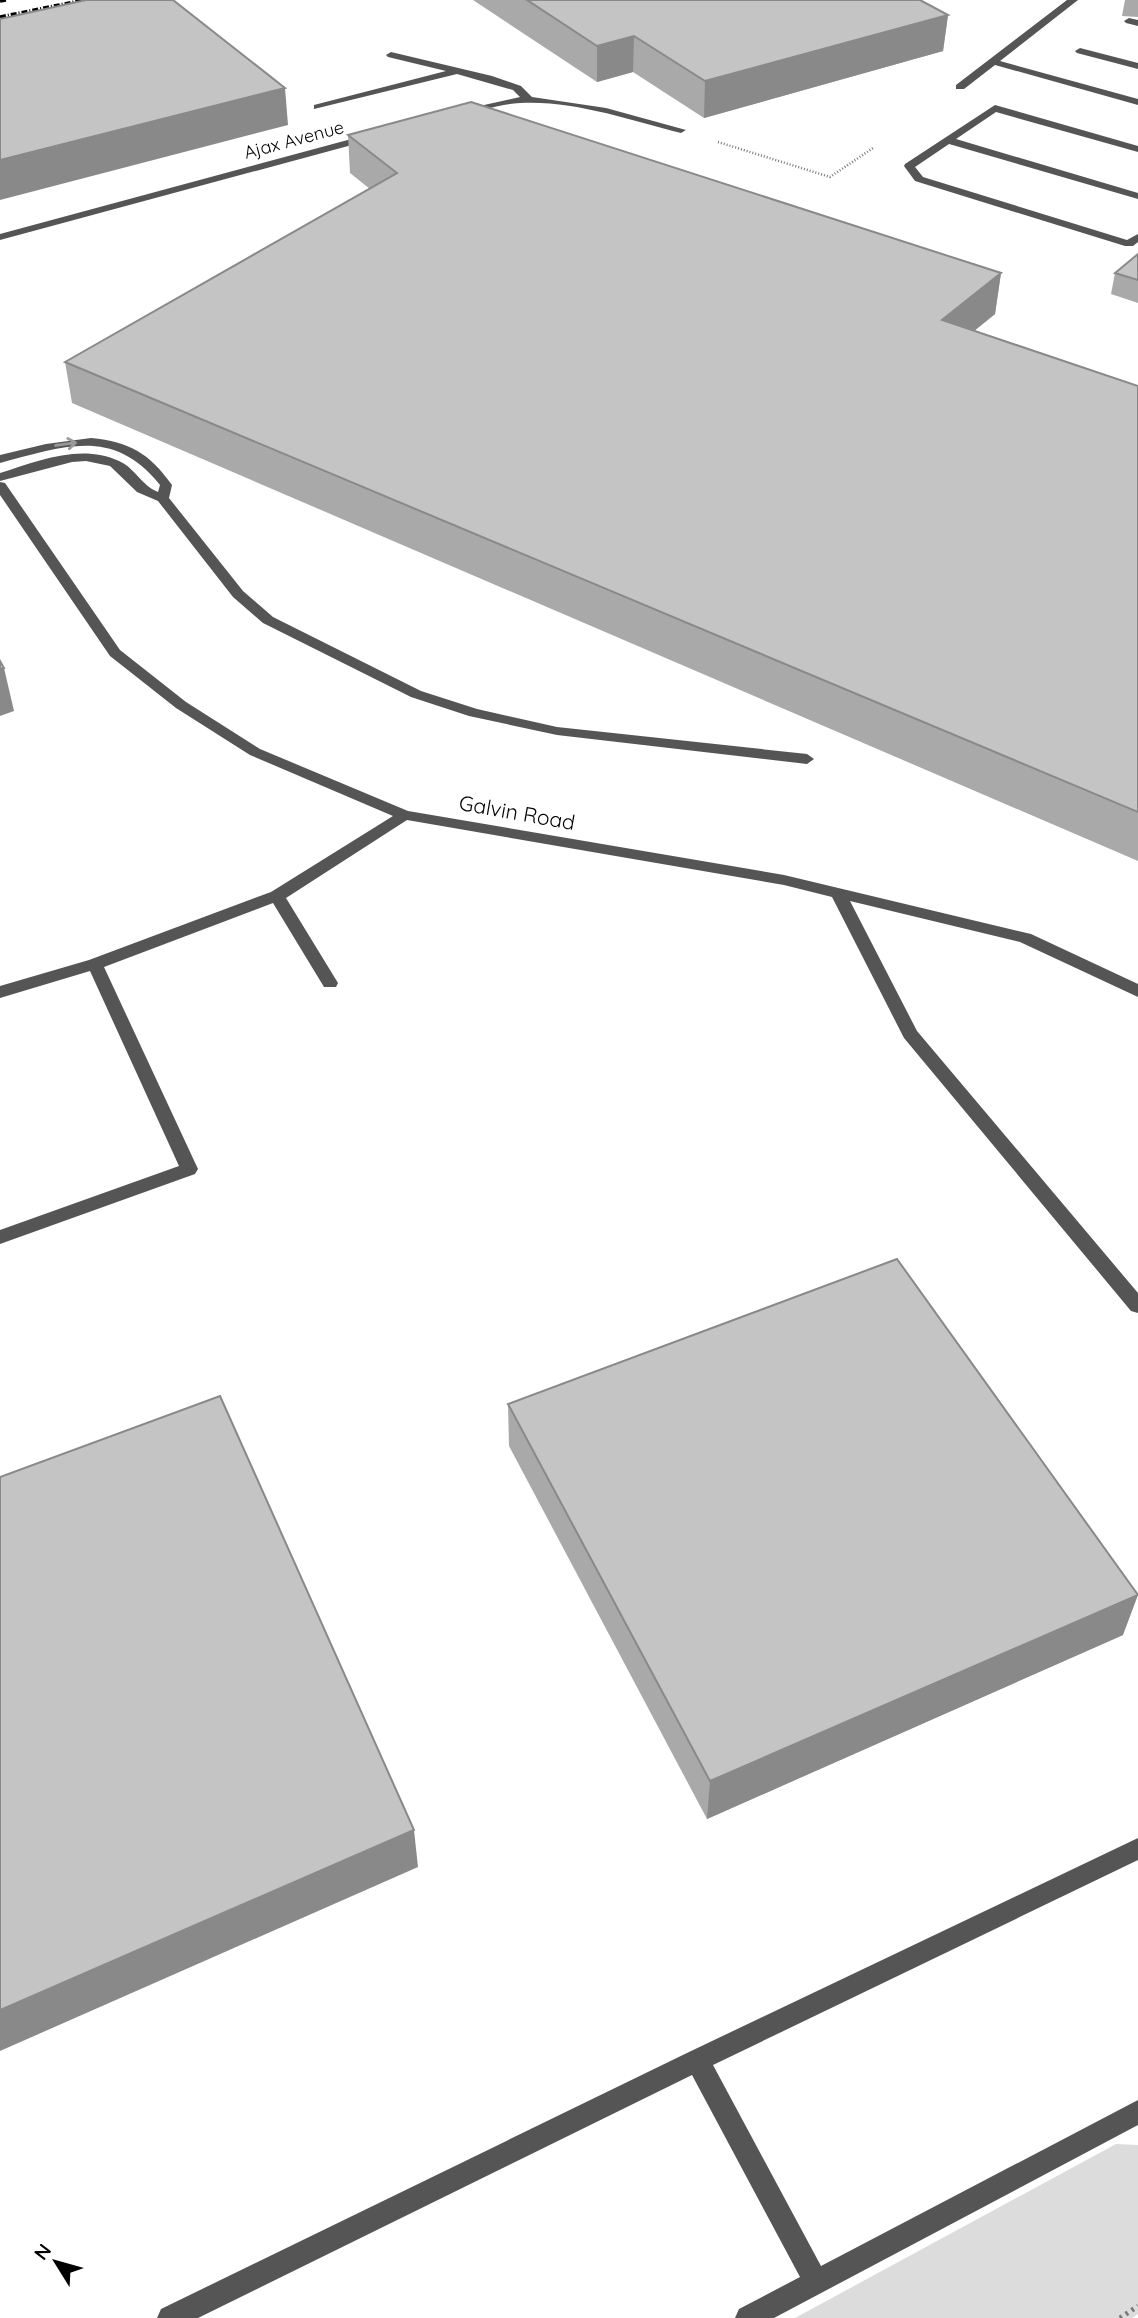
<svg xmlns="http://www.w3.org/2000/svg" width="1138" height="2318" viewBox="0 0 1138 2318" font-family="Quicksand,sans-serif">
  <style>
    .green { fill: #dcdcdc }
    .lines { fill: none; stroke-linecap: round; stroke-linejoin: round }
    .path-far1 { stroke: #777; stroke-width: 2.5; stroke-dasharray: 1 2; stroke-linecap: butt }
    .path { stroke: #777; stroke-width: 5; stroke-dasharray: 2.5 4.5; stroke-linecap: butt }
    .minor { fill: #555; fill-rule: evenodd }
    .rail { stroke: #000; stroke-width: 3.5; stroke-dasharray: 6 2 1 2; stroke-linecap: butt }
    .wall { fill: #a9a9a9 }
    .shaded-wall { fill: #898989 }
    .building { fill: #c4c4c4; stroke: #898989; stroke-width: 2 }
    .oneway { stroke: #999 }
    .labels { text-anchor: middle; stroke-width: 6; stroke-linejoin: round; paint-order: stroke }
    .far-street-label { font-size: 18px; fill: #000; stroke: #fff }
    .street-label { font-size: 21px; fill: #000; stroke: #fff }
  </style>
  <rect width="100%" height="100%" fill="#fff"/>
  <!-- green -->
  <polygon class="green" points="1116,2144 1138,2145 1138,2314 1132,2318 795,2318"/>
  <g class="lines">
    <!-- path-far1 -->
    <polyline class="path-far1" points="718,142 830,177 873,148"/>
    <!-- path -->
    <polyline class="path" points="1120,2318 1138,2306"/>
    <!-- minor -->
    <g class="minor">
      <polygon points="1067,0 1078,0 1000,61 1138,99 1138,105 995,65 964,89 956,89 956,85"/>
      <polygon points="1129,18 1138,20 1138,26 1126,23 1124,21"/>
      <polygon points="1080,48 1138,63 1138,69 1077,53 1075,51"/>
      <path d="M 391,52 L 492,76 L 521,86 L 532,97 L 606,108 L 686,130 L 681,133 C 630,120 573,100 520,103 C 500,104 480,111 461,116 L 456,113 L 457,111 L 520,97 L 513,90 L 457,74 L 314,109 L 314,105 L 446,71 L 388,57 L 386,55 Z"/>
      <polygon points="995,105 1138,146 1138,152 996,112 956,139 1138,193 1138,199 949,144 915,167 923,177 1127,240 1138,234 1138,242 1133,246 1125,246 915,181 904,166 905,164"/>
      <polygon points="370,134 374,135 374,139 0,240 0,234"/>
      <path d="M 91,438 C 130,442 149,453 172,485 L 169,498 L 243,591 L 273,617 L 421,691 L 477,709 L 557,727 L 807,754 L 814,759 L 807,764 L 557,735 L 469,716 L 411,697 L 263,623 L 233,597 L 158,501 L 137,492 L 110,466 L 86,461 L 72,462 L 0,481 L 0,473 C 37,461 81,443 119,461 C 135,468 141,485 158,492 L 160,485 C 113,426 63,447 0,463 L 0,455 L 46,444 Z"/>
      <polygon points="0,482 5,483 120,650 186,702 260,749 408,811 784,875 1031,934 1138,984 1138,997 1020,942 850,901 917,1031 1138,1293 1138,1313 1131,1311 904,1038 832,897 784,885 407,820 286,898 338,983 336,987 324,987 273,903 104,967 198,1169 195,1174 0,1244 0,1230 179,1166 90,971 0,998 0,986 89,960 271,892 393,816 250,755 176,708 110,656 0,495"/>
      <polygon points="1138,1838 1138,1860 713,2065 821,2266 1138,2100 1138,2125 774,2318 735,2318 739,2309 800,2277 692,2075 198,2318 157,2318 161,2309 689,2052"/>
    </g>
    <!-- rail -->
    <g class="rail">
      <polyline points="0,1 6,0"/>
      <polyline points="0,17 84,0"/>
    </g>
  </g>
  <!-- wall -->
  <g class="wall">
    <polygon points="473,0 920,0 948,15 943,51 704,118 633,72 597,82"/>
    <polygon points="1125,0 1138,0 1138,17 1122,16"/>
    <polygon points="348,135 1001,273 995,314 974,331 1138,386 1138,861 72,403 65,362 370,189 350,173"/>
    <polygon points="1138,254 1138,303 1111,294 1115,273"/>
    <polygon points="508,1404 1123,1635 707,1819 509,1446"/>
  </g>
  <!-- shaded-wall -->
  <g class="shaded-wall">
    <polygon points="948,15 943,51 704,118 705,81"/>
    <polygon points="634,36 633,72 597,82 597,46"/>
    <polygon points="285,88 288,125 0,200 0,160"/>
    <polygon points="1001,273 995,314 937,361 942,320"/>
    <polygon points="4,668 14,711 0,716 0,669"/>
    <polygon points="1138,1595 1123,1635 707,1819 710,1781"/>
    <polygon points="414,1830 418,1867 0,2051 0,2010"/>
  </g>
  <!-- building -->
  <g class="building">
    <polygon points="86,0 173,0 285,88 0,160 0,19"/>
    <polygon points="527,0 920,0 948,15 705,81 634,36 597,46"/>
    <polygon points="471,102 1001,273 942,320 1138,386 1138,812 65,362 397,173 348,135"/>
    <polygon points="1138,254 1138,280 1115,273"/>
    <polygon points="0,661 4,668 0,669"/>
    <polygon points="897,1259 1138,1595 710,1781 508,1404"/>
    <polygon points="220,1396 414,1830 0,2010 0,1477"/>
  </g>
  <!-- one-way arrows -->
  <defs><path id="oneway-shaft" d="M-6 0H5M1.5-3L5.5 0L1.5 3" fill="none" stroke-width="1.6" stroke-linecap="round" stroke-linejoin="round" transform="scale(1.75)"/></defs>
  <use class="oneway" href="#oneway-shaft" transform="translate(66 444) rotate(-8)"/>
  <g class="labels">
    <!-- far-street labels -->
    <g class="far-street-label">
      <text transform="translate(294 140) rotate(-15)" y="6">Ajax Avenue</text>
    </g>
    <!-- street labels -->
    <g class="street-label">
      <text transform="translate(517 813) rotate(10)" y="7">Galvin Road</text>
    </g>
  </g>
  <!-- north arrow -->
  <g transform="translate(56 2262) rotate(307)" stroke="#ffffff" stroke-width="5" paint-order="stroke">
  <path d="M0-5L12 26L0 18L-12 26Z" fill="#000000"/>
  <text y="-10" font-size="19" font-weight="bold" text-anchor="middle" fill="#000000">N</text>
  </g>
</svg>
